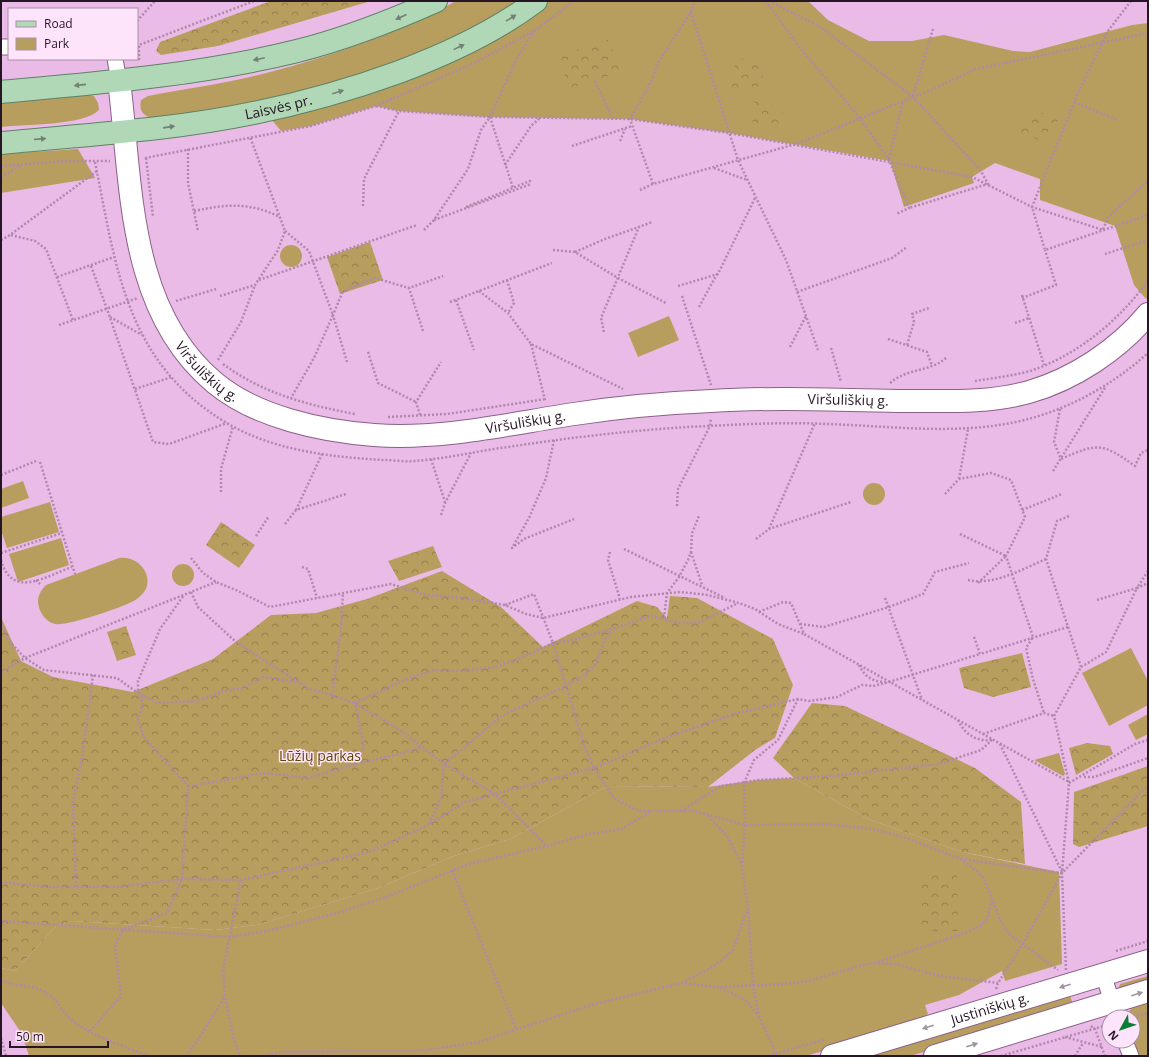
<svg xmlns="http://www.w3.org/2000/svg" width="1149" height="1057" viewBox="0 0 1149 1057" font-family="'Open Sans',sans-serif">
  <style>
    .green { fill: #b89e5e }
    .forest { fill: url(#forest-crowns) }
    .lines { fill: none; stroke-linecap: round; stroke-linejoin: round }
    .street-casing { stroke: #8b6088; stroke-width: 17 }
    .secondary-casing { stroke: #8b6088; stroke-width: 24 }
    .primary-casing { stroke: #5d8264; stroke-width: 24 }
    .path { stroke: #af88ac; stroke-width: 2.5; stroke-dasharray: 2 2; stroke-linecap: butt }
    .street { stroke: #fff; stroke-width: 15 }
    .secondary { stroke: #fff; stroke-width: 22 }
    .primary { stroke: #b0d7b6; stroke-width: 22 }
    .oneway { fill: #728075 }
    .oneway2 { fill: #9d969d }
    .labels { text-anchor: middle; stroke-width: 3; stroke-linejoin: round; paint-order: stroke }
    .street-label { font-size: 14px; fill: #261525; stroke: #fde4fb }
    .park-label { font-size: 14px; fill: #5d4802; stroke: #fde4fb }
  </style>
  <defs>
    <pattern id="forest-crowns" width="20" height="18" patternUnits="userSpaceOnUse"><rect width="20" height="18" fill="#b89e5e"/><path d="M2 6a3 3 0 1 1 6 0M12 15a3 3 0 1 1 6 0" fill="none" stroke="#95804d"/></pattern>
  </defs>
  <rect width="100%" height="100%" fill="#ebbbe7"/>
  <!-- green -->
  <g class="green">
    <path d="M 456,1 L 516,1 C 487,24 459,36 426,50 C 341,87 244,109 151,118 C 142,115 139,110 141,100 L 148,96 C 182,89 216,85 250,77 C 317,61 396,35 456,1 Z"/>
    <polygon points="549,1 808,1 828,20 869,41 912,41 944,35 1013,51 1030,52 1132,25 1148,23 1148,296 1146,299 1134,285 1115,226 1040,200 1040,179 995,163 972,177 974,183 904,207 890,161 729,133 630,119 490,117 399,111 376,106 311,126 281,131 271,119 532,14"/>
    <path d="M 87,94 L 94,96 L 98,103 L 99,110 C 83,126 25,124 1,127 L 1,102 Z"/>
    <polygon points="78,149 95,178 1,193 1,154"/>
    <circle cx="291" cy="256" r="11"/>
    <polygon points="669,316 679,340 638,357 628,333"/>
    <polygon points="23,481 29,498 1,508 1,489"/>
    <circle cx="874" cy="494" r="11"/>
    <polygon points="50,502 59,532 7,548 1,530 1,517"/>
    <polygon points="61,538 69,565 18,582 9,554"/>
    <path d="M 119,558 C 136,555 153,572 146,589 C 144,593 140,596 137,599 C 128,606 65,627 55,624 C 47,622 41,615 39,607 C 36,599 40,591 46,585 Z"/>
    <circle cx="183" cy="575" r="11"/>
    <polygon points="1131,648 1148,681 1148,705 1109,726 1082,673"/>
    <polygon points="1148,714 1148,734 1136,740 1128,725"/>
    <polygon points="1059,753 1065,774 1063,776 1034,760"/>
    <polygon points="794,778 868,819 962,852 1059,872 1062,964 1005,981 1002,971 959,995 925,1005 928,1014 909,1025 806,1056 29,1056 22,1034 1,1003 1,968 15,971 56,926 73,921 215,930 257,925 378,888 454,856 510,839 607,786 708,787 758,780"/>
    <polygon points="1148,976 1148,983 1120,989 1119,987 1120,984"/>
    <polygon points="1069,993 1074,1007 910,1056 859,1056"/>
    <path d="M 1148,999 L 1148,1056 L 1140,1056 L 1133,1038 L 1133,1017 L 1128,1017 C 1129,1006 1138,1001 1148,999 Z"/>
  </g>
  <!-- forest -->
  <g class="forest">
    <polygon points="271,1 371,1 218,46 161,55 156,51 160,42"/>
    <polygon points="609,39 620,72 569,89 558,56"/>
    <polygon points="736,58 765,62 760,93 731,89"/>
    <polygon points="755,99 783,108 780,128 750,121"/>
    <polygon points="1031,108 1058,120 1048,144 1020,132"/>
    <polygon points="370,242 383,280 340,294 327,257"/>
    <polygon points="221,522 255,545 239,568 206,545"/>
    <polygon points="433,546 442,567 399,581 388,561"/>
    <polygon points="442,571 501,607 543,647 637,601 657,607 667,618 670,596 697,598 773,639 793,685 775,738 755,750 708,787 607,786 510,839 454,856 378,888 257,925 215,930 73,921 56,926 15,971 1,968 1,617 21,661 53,677 133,692 213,659 271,615 316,613 367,599"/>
    <polygon points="126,626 136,655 117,661 107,632"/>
    <polygon points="1022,653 1031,687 993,697 964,688 959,668"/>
    <polygon points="812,703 845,706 975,768 1021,802 1025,864 962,852 868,819 794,778 773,758"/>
    <polygon points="1087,743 1110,746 1113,754 1076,775 1069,748"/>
    <polygon points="1148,766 1148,826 1079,847 1073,844 1074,792"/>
    <polygon points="957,871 958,931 919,931 918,872"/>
  </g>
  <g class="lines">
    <defs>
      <g id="street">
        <polyline points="1,47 9,47"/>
        <polyline points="115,59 119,81"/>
        <polyline points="1103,974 1117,1017"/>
        <polyline points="1125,1041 1131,1056"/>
      </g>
      <g id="secondary">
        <path id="s1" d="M 119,81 C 132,184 127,310 215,383 C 256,417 321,431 374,435 C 441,440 508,424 574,414 C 619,407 665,403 711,401 C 775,397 841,400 906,401 C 947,401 989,403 1029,392 C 1074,379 1118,350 1148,314"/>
        <path id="s2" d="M 832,1056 L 1148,961"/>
        <polyline points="935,1056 1148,991"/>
      </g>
      <g id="primary">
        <path d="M 1,92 C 100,83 200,75 297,51 C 345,39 391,21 436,1"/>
        <path id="s3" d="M 1,143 C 53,138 106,134 158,128 C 240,119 322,100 399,72 C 447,54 495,32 536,1"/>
      </g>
    </defs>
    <!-- street casing -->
    <use href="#street" class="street-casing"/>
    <!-- secondary casing -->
    <use href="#secondary" class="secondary-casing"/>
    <!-- primary casing -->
    <use href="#primary" class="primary-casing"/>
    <!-- path -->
    <g class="path">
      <polyline points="766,1 800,48 860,118 889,160 909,208 896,214"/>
      <polyline points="769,1 819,26 913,97 981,171 988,184 909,208"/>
      <polyline points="1131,1 1108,31 1078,93 1032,207 1045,250 1148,215"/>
      <polyline points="691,12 738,160 786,260 818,350"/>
      <polyline points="137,21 155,1"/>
      <polyline points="139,60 139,45 254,1"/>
      <polyline points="595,81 613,119"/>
      <polyline points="913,96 933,29"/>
      <polyline points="1074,102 1117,120"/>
      <polyline points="376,106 399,111 490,117 630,119 729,133 972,177 1032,207 1103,230 1108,217 1148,181"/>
      <polyline points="490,117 513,188"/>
      <polyline points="620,141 625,129"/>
      <polyline points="572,146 632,126"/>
      <polyline points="188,149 188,183 198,231"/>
      <polyline points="145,158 311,126 376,106 472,64 534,31 574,1"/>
      <polyline points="146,158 153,217"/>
      <polyline points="889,159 903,101"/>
      <path d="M 95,162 C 116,266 125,361 225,422 C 271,450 330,457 383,460 C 393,460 404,462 414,461 C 445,459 477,451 508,447 C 574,437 641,429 708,426 C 747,424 788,422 827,424 C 890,426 954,435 1016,422 C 1066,411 1110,387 1148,353"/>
      <polyline points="505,165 531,126 540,118"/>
      <polyline points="1,166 67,161 110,161"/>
      <polyline points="714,168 747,180"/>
      <polyline points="1,177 21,165"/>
      <polyline points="653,184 630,119 649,86 659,61 691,12 694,1"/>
      <polyline points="640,190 653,184 796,144 931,90 976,69 1148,33"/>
      <polyline points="363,206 364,179 399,111"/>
      <polyline points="466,207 530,181 531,184"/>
      <path d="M 194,211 C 227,204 249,202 280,217"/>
      <polyline points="434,220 531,184"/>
      <polyline points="424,230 434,220 468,169 481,130 490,117 517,58 534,31"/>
      <polyline points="285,231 309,251 333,315 314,358 291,398"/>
      <polyline points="11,235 35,241 46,249 73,320"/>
      <polyline points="1,240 10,235 97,171"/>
      <polyline points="553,250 575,252 618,278 666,303"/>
      <polyline points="575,252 605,239 639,227"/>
      <polyline points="1105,254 1148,240"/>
      <polyline points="91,266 107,309 153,442 169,444 227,423"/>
      <polyline points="57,277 114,257"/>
      <polyline points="259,280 417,225"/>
      <polyline points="507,280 514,303 508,313"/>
      <polyline points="678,286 718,274 755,198"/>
      <polyline points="479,291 508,313 531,344 623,389"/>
      <polyline points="797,292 892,258 907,247"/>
      <polyline points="1022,295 1044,365"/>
      <polyline points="220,296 255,285 278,250 285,231 250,137"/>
      <polyline points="682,296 711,385"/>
      <polyline points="1022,298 1056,285 1045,250"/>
      <polyline points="456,300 474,350"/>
      <polyline points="176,301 216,289"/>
      <polyline points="450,302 552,263"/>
      <polyline points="699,307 717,274"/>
      <polyline points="110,317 142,335"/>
      <polyline points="1015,323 1029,318"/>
      <polyline points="59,325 138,298"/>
      <polyline points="423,331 409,288 443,276"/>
      <polyline points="604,332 601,318 639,227 652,222"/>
      <polyline points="888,339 927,352 932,366"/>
      <polyline points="531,344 545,400"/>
      <polyline points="907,345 914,322 912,314 929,308"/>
      <polyline points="790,347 806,316"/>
      <polyline points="831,348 841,382"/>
      <polyline points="368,352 378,383 416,402"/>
      <polyline points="218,360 241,322 255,285"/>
      <polyline points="347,362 333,315 343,291 375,278 409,288"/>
      <path d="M 223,364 C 262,393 307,405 355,414"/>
      <path d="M 975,381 C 993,378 1012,376 1030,371 C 1078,355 1118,321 1148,281"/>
      <path d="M 890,383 C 907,368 930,372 946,358"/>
      <polyline points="135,389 172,377"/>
      <path d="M 1060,409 L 1054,442 L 1061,459 C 1098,443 1101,442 1135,466 L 1141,453 L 1148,450"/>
      <polyline points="420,415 416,402 441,362"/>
      <polyline points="388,417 447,414 546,399"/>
      <polyline points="554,440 546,478 529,518 512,548 524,539 574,519"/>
      <polyline points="431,459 445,502"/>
      <polyline points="40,462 75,574"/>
      <polyline points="1053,471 1106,386"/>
      <polyline points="1,475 36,461"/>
      <polyline points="959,479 968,429"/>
      <polyline points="221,492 221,469 233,426"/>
      <polyline points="945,494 959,479 991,473 1011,480 1025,517 1006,556 1033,637 1026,648 1033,679 1044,713"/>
      <polyline points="677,506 678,489 710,426 711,418"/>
      <polyline points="296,510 322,454"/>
      <polyline points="1022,510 1062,494"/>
      <polyline points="441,515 445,503 471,453"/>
      <polyline points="285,524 296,510 346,494"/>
      <polyline points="769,529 815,423"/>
      <polyline points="960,534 1006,556 978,583"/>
      <polyline points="256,536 269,516"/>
      <polyline points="756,539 769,529 851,502"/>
      <polyline points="624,549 725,598"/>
      <polyline points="610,552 608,560 620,599"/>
      <polyline points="691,552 702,585"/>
      <polyline points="1,553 62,533"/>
      <polyline points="191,558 203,573 216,582 236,590 270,607 391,584 426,595 455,597 505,605 526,614 543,618 631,597 680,592 708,595 739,603 755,609 778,624 804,634"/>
      <path d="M 1,560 C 12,600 46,576 72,567"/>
      <polyline points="302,567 308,569 317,598"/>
      <polyline points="36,580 40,584"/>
      <path d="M 968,580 C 993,586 1023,569 1046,559"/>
      <polyline points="191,592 198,607 237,643 308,688 355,703 403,732 444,764 495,794 547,846"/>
      <polyline points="885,598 922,700"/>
      <polyline points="1097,600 1137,588 1148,571"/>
      <polyline points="505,605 534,594 553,643 585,748 594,768 613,797 620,802 639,811 694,811 745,825 826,824 873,829 906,838 961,859 978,872 984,879 1001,922 1010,935 1058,970"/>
      <polyline points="759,612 783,602 791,603 804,634 1069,782"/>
      <polyline points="664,618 667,593 679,577 688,560 691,552 692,533 699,516"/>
      <polyline points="1,623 8,640 25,658 44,670 117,678 138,693 158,703 197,701 225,691 242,688 264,677 295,682"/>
      <polyline points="800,624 824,627 889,607 923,594 935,572 969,563"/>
      <polyline points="974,637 980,654 1068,627"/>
      <path d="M 859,665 C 864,676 873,682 885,682"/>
      <polyline points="1081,667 1106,652 1137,588 1148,583"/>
      <polyline points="1,672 25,658 216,582"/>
      <polyline points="332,696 341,629 343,593"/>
      <path d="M 958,720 C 964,734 977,742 992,740"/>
      <polyline points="983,734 1044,713 1054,716"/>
      <polyline points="1000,744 1062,872"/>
      <polyline points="355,764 364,746 355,703 409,678 435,670 462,671 495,667 518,659 553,643 573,640 612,629 650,616 681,623 698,623 738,603"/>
      <polyline points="1084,777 1094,777 1148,758"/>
      <polyline points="1069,783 1135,744 1148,740"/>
      <polyline points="188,786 265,773 309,778 355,764 400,754 421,747"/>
      <polyline points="681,811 721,786 758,780 832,776 939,764 981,750 993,739"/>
      <polyline points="708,816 728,837 742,865"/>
      <polyline points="429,824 441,798 444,764 503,715 566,686 585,675 595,665 605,640 612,629"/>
      <polyline points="961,859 1061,873"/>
      <polyline points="452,870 516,1029"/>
      <polyline points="1,882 49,887 115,887 182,879 241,880 369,852 428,825 465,802 594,768 665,738 737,713 798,699 809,701 837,697 862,685 873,686 889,682 980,654"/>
      <polyline points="76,887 73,801 82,758 93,675"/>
      <polyline points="1,921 229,937 267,931 334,914 386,897 469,864 547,846 589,834 621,829 650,812"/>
      <polyline points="1116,951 1148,941"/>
      <polyline points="878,962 965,933 980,926 987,919 992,901"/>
      <polyline points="1066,970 1062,873 1069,783 1054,716 1081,667 1046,559 1057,521 1069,516"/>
      <path d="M 1,980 C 15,987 34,984 48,994 C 58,1000 63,1014 73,1021 C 93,1037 125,1046 148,1056"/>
      <polyline points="682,983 716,965 733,950 747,910"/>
      <polyline points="720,988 745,1000 758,1015"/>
      <polyline points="996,989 998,983 1022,945 1062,873 1148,785"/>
      <polyline points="225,998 234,1040 240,1056"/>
      <polyline points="1133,1017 1148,1013"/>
      <polyline points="1091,1026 1095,1029 1105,1056"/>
      <polyline points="90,1031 121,996 115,945 123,930 167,913 182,879 188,786 143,736 138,719 143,703 138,693 138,681 160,629 184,595"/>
      <polyline points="1065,1037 1102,1047"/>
      <polyline points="1,1038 6,1056"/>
      <polyline points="776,1054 759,1016 753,986 748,908 742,866 745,825 744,783 754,760 778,740 798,699"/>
      <polyline points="185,1056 195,1044 225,997 223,970 241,880"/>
      <polyline points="263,1056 280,1052 428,1050 479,1042 594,1004 682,983 718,987 784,984 808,981 863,965 876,963 895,964 941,976 998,983"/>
      <polyline points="768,1056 826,1039"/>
      <polyline points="1001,1056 1107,1025"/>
      <polyline points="1075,1056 1083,1043"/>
    </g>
    <!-- street -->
    <use href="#street" class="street"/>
    <!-- secondary -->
    <use href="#secondary" class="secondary"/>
    <!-- primary -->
    <use href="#primary" class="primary"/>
  </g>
  <!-- one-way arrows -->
  <defs><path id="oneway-solid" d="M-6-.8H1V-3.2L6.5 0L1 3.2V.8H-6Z"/></defs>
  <g class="oneway">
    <use href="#oneway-solid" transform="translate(401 17) rotate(156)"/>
    <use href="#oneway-solid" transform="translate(511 18) rotate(-32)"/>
    <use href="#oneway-solid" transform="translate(459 47) rotate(-26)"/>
    <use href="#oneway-solid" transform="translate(259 59) rotate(168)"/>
    <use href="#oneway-solid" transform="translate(80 85) rotate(174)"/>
    <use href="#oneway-solid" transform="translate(338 92) rotate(-17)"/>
    <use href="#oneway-solid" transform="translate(169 127) rotate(-8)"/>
    <use href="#oneway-solid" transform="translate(40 139) rotate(-5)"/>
  </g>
  <g class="oneway2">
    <use href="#oneway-solid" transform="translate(1065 986) rotate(163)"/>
    <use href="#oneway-solid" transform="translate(1137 994) rotate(-17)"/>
    <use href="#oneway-solid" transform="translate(928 1027) rotate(163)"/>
    <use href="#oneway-solid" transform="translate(972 1045) rotate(-17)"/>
  </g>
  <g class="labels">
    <!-- street labels -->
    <g class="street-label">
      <text dy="5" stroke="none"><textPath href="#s3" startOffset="280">Laisvės pr.</textPath></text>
      <text dy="5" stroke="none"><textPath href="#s1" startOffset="312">Viršuliškių g.</textPath></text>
      <text dy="5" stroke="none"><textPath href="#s1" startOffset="972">Viršuliškių g.</textPath></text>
      <text dy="5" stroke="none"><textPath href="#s1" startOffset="648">Viršuliškių g.</textPath></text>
      <text dy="5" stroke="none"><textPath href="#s2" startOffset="165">Justiniškių g.</textPath></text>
    </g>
    <!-- park labels -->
    <g class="park-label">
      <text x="320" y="761">Lūžių parkas</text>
    </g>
  </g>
  <!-- border -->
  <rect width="1149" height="1057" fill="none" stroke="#261525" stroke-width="4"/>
  <!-- legend -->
  <rect x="8" y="8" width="130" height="52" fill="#fde4fb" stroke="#a791a5"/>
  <rect x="16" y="21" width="20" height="6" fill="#b0d7b6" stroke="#a791a5"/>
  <text x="44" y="28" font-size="12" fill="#261525">Road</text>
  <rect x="16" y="38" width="20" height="12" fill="#b89e5e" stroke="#a791a5"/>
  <text x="44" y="48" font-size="12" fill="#261525">Park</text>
  <!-- north arrow -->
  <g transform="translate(1121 1029) rotate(230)"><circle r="19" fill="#fde4fb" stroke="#a791a5"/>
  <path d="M0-3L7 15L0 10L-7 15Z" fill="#0b7e35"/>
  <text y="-6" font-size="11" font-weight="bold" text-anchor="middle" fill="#261525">N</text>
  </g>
  <!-- scale -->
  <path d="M10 1041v6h98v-6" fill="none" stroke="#261525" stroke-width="2"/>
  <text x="16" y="1041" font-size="12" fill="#261525" stroke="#fde4fb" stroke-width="3" paint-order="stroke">50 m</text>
</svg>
